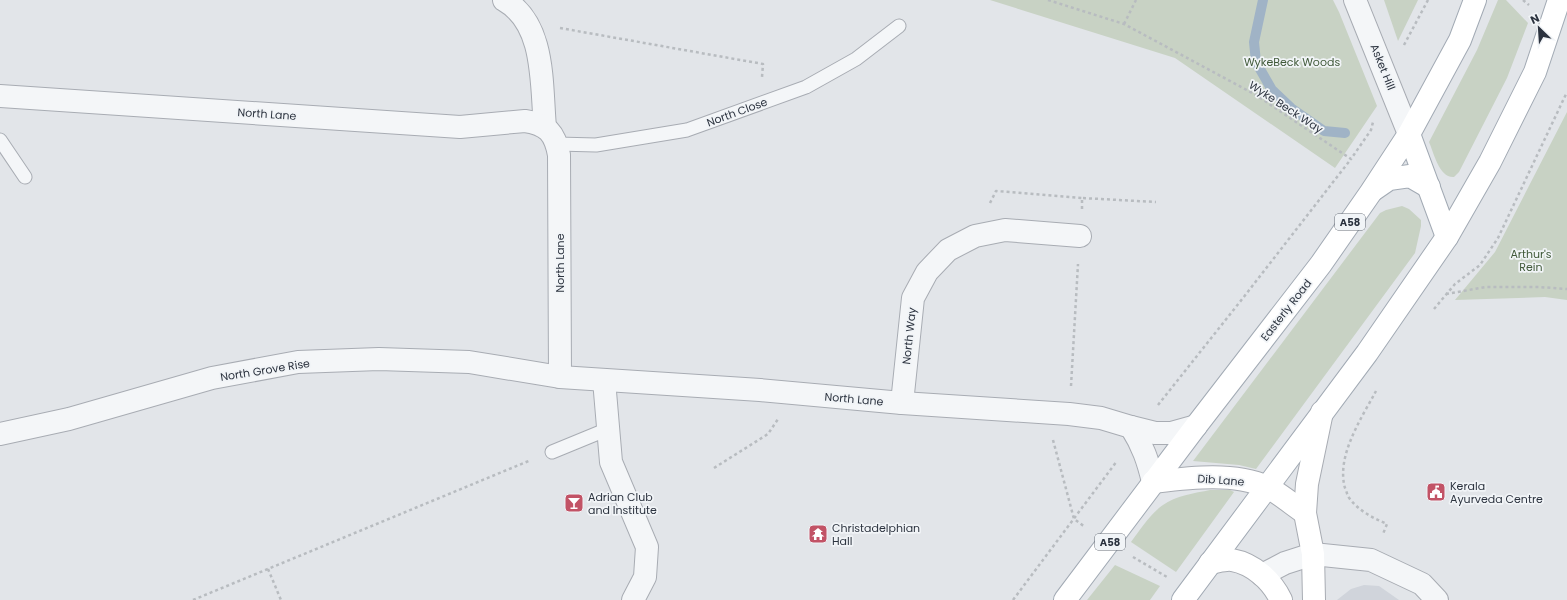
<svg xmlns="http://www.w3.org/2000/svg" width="1567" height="600" viewBox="0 0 1567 600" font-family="Poppins,sans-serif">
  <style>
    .built { fill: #d0d4db }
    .green { fill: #c8d2c4 }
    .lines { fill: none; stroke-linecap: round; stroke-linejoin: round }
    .stream { stroke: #a0b3c6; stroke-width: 10 }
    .lane-casing { stroke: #a8acb3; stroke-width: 15 }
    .street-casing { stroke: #a8acb3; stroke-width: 24 }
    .secondary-casing { stroke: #a8acb3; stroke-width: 24 }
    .primary-casing { stroke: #a2aab4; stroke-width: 24 }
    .path { stroke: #b8bcc0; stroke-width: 2.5; stroke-dasharray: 3 3; stroke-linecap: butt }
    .lane { stroke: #f4f6f8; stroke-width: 13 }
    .street { stroke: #f4f6f8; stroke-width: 22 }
    .secondary { stroke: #fff; stroke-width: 22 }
    .primary { stroke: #fff; stroke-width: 22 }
    .labels { text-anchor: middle; stroke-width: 3.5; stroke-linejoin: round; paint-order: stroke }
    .shield { fill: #f1f4f7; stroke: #676d76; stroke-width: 1 }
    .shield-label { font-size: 10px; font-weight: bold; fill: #2c333f }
    .park-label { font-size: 11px; fill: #415a3a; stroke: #f1f4f7 }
    .street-label { font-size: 11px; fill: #2c333f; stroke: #f1f4f7 }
    .poi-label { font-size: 11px; fill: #2c333f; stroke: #f1f4f7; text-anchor: start }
  </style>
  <rect width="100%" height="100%" fill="#e2e5e9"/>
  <!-- built -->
  <polygon class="built" points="1364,585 1379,586 1399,600 1337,600 1351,589"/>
  <!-- green -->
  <g class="green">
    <polygon points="990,0 1333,0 1339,12 1377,106 1335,168 1175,58"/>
    <polygon points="1384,0 1418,0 1398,41"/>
    <path d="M 1498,0 L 1506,0 L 1528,23 L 1507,78 L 1459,172 L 1454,177 C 1439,178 1434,153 1429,142 L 1477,50 Z"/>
    <polygon points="1567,112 1567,300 1545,297 1455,300 1495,252"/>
    <polygon points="1402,206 1409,209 1421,220 1421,226 1415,253 1256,469 1239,465 1193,461 1380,213 1386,210"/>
    <path d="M 1210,490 L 1230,490 L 1234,492 L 1176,572 L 1131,542 C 1140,530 1150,514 1163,505 C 1175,496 1195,493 1210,490 Z"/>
    <polygon points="1115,565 1160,586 1150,600 1087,600"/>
  </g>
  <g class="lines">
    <!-- stream -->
    <polyline class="stream" points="1263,0 1254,42 1256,62 1272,90 1291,108 1324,131 1345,133"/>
    <defs>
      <g id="lane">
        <polyline points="0,140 25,177"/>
        <polyline points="557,144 596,145 687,130 806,87 856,59 899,26"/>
        <polyline points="552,452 608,429"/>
      </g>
      <g id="street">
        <path d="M 504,0 C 546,24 541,85 545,127"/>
        <polyline points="1355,0 1409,134"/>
        <path d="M 0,96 L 460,127 L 525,121 C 547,124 555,133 559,155 L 560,377 L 760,390 L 902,403 L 1069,414 L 1101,418 L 1131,427"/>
        <polyline points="604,380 611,462 647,547 645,577 633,600"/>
        <polyline points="902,403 913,298 927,272 948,250 975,236 1005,230 1080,236"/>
        <polyline points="0,434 69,419 212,378 298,362 379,359 469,362 560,377"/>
        <path d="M 1153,482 C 1148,461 1143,446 1131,427 L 1155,433 L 1171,433 L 1196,426"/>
        <polyline points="1262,575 1285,563 1313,554 1371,560 1422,584 1437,600"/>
      </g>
      <g id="secondary">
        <path d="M 1153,482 C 1188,478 1234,472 1267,487 C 1279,493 1293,505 1305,513"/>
        <path d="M 1210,563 C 1217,562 1225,559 1232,560 C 1254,564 1272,581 1281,600"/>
        <polyline points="1314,600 1313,554 1305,513 1307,484 1322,412"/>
      </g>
      <g id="primary">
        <polyline points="1409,134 1447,237"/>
        <polyline points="1373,190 1389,179 1410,176 1429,187"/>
        <polyline points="1065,600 1196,426 1321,264 1371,192 1409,134 1460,40 1475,0"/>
        <polyline points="1183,600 1367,353 1447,237 1490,162 1535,72 1559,0"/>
      </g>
    </defs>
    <!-- lane casing -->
    <use href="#lane" class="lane-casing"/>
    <!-- street casing -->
    <use href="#street" class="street-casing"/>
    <!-- secondary casing -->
    <use href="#secondary" class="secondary-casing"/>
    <!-- primary casing -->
    <use href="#primary" class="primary-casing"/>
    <!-- path -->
    <g class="path">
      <polyline points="1048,0 1124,24 1256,95 1351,159 1371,130 1373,122"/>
      <polyline points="1523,0 1529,5"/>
      <polyline points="1124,24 1136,0"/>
      <polyline points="560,28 763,64 762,77"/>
      <polyline points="1404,45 1428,0"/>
      <polyline points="990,203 996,191 1082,198"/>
      <polyline points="1082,209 1082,198 1156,202"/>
      <polyline points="1446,294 1486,287 1539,287 1567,289"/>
      <polyline points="1434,309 1455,284 1480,265 1498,238 1567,92"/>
      <polyline points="1071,386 1078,264"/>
      <path d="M 1376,391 C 1361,419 1336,456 1345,488 C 1347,492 1347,496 1350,499 C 1359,511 1373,518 1387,524 L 1383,534"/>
      <polyline points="1158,405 1243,298 1351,159"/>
      <polyline points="1053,440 1074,519 1085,527"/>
      <polyline points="714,468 768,434 778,419"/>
      <polyline points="1133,557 1167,577"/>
      <polyline points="268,569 281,600"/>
      <polyline points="193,600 531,460"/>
      <polyline points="1013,600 1117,461"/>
    </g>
    <!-- lane -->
    <use href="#lane" class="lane"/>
    <!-- street -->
    <use href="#street" class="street"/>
    <!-- secondary -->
    <use href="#secondary" class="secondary"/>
    <!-- primary -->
    <use href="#primary" class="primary"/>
  </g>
  <!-- icons -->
  <defs>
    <symbol id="civic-square" viewBox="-11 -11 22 22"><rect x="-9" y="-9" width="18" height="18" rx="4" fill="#c25366" stroke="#f1f4f7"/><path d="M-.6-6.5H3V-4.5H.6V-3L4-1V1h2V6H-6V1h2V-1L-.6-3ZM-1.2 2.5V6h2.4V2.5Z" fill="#fff"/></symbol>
    <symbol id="bar-square" viewBox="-11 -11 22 22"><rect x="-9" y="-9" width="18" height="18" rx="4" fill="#c25366" stroke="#f1f4f7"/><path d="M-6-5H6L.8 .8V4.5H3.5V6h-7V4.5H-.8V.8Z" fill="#fff"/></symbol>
    <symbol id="temple-square" viewBox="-11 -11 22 22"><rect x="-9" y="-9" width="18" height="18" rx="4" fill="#c25366" stroke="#f1f4f7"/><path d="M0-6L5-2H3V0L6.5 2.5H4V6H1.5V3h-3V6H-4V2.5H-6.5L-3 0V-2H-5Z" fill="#fff"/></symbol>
  </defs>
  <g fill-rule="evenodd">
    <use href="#civic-square" x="1425" y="481" width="22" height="22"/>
    <use href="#bar-square" x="563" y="492" width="22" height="22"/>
    <use href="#temple-square" x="807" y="523" width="22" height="22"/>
  </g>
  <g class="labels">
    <!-- shield labels -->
    <g class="shield">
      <rect x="1335" y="214" width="30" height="16" rx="3"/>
      <rect x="1095" y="534" width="30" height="16" rx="3"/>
    </g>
    <g class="shield-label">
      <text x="1350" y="226">A58</text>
      <text x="1110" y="546">A58</text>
    </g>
    <!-- park labels -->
    <g class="park-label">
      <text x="1292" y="66">WykeBeck Woods</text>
      <text x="1531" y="258">Arthur's<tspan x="1531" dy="13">Rein</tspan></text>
    </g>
    <!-- street labels -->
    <g class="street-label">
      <text transform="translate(1383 67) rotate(68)" y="4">Asket Hill</text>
      <text transform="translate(1286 107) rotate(33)" y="4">Wyke Beck Way</text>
      <text transform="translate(737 112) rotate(-20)" y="4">North Close</text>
      <text transform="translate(267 114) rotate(4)" y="4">North Lane</text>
      <text transform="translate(560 263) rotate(-90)" y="4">North Lane</text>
      <text transform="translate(1286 310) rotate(-52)" y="4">Easterly Road</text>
      <text transform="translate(909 336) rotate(-84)" y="4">North Way</text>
      <text transform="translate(265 370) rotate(-9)" y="4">North Grove Rise</text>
      <text transform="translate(854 399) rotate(5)" y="4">North Lane</text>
      <text transform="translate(1221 480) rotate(4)" y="4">Dib Lane</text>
    </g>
    <!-- poi labels -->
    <g class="poi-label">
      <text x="1450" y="490">Kerala<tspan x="1450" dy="13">Ayurveda Centre</tspan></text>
      <text x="588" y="501">Adrian Club<tspan x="588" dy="13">and Institute</tspan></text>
      <text x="832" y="532">Christadelphian<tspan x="832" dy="13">Hall</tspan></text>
    </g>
  </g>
  <!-- north arrow -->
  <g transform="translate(1539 28) rotate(335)" stroke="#f1f4f7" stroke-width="3" paint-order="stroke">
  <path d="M0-3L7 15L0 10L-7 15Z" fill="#2c333f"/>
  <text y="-6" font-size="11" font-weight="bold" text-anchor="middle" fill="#2c333f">N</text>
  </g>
</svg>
